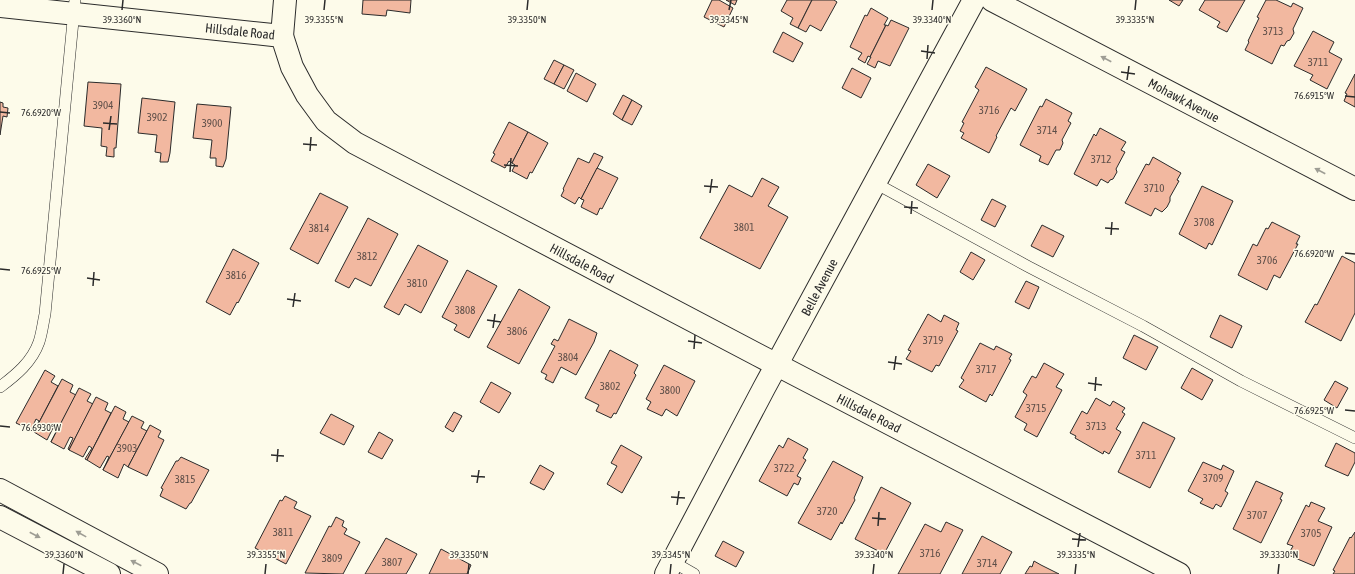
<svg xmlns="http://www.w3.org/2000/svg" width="1355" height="574" viewBox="0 0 1355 574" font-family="'Asap Condensed',sans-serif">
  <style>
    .building { fill: #f2b8a0; stroke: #2b2b2b }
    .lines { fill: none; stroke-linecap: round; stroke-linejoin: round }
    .service-casing { stroke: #2b2b2b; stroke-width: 12 }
    .minor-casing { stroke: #2b2b2b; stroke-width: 24 }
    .tertiary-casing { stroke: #2b2b2b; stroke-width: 24 }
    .service { stroke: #fdfbea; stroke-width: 11 }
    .minor { stroke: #fdfbea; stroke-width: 22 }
    .tertiary { stroke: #fdfbea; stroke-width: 22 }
    .oneway { fill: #9e9d94 }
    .ticks { fill: none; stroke: #2b2b2b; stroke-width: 1.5 }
    .labels { text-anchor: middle; stroke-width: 3; stroke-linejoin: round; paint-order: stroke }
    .number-label { font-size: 11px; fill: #5d4e48 }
    .street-label { font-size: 13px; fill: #2b2b2b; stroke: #fdfbea }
    .ticks-label { font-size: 10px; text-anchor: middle; fill: #2b2b2b; stroke: #fdfbea; stroke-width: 3; stroke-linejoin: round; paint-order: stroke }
  </style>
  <rect width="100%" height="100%" fill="#fdfbea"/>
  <!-- building -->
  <g class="building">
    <polygon points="363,0 411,0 410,13 387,10 386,16 362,14"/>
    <polygon points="712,0 719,0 733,8 724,27 704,17"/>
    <polygon points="726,0 737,0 735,5"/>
    <polygon points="787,0 812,0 798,28 790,24 793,18 781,11"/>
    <polygon points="812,0 834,0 837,2 821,31 810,25 806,32 798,28"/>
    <polygon points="1169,0 1183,0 1179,6"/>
    <polygon points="1205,0 1245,0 1227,32 1217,27 1220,22 1199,10"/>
    <polygon points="1266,0 1276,0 1291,7 1293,3 1303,8 1293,29 1294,33 1290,40 1287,41 1284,46 1281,45 1272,64 1245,50 1249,42 1248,41 1259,18 1257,17"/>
    <polygon points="871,8 888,18 884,25 886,25 870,57 868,56 865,63 858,59 862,53 850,47 865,15 867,16"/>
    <polygon points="891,20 909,28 890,66 878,61 875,68 867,64 871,57 870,57 886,25 888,26"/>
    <polygon points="1313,31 1334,42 1329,52 1342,59 1327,89 1310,80 1313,75 1294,66"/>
    <polygon points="783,32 803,43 793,62 773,52"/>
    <polygon points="554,60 564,65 554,84 544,79"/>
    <polygon points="564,65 574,70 564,89 554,84"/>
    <polygon points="986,67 1027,89 1015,111 1011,108 996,136 997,137 989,153 961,138 964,133 960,131 964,123 962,122 979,90 975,87"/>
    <polygon points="852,68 871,78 861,98 842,88"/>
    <polygon points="576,73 596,84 587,102 567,91"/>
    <polygon points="1355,74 1355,107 1344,101 1347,94 1345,93"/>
    <polygon points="88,82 121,84 116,148 114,148 114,157 106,156 107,147 101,146 102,128 84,126"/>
    <polygon points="623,95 632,100 622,120 613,114"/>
    <polygon points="142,98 175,102 170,153 168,162 160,162 161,153 155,152 157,135 138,133"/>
    <polygon points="1046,99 1072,113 1068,121 1071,123 1062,140 1063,143 1060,150 1056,150 1048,165 1039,161 1041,156 1020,145 1040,106 1042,107"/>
    <polygon points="632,100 642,106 632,125 622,120"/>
    <polygon points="0,102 3,103 3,107 8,108 7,117 3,116 0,135"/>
    <polygon points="197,104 231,107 226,159 223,167 216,166 216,158 210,158 212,140 193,138"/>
    <polygon points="509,122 528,132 512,163 509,161 505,168 491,161 495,154 493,153"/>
    <polygon points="1100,128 1126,142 1121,150 1125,152 1116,169 1117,172 1113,179 1110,180 1108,183 1101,179 1097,186 1074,174 1094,134 1096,136"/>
    <polygon points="528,132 548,143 532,173 530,172 527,179 512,171 515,165 512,163"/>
    <polygon points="594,153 603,157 581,199 579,197 575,204 561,196 564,190 563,189 578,158 589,163"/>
    <polygon points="1153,157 1181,173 1177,180 1179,181 1170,197 1170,201 1167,207 1162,212 1155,208 1151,216 1125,203 1146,164 1149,165"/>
    <polygon points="928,164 950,176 937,198 916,185"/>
    <polygon points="597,168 618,178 602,209 600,208 597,215 581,207 584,200 581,199"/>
    <polygon points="762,178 779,187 768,206 788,217 760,269 700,238 729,185 752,197"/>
    <polygon points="1202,186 1233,201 1212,245 1209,243 1206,249 1179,234"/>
    <polygon points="320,193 348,207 318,264 290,249"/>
    <polygon points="992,199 1006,206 995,227 981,220"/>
    <polygon points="368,218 398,234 371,286 355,278 349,288 335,281"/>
    <polygon points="1272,222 1300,236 1296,244 1298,244 1280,278 1274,275 1267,290 1238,275 1253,244 1257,246 1266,228 1268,229"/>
    <polygon points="1042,225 1064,236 1053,257 1031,246"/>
    <polygon points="418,245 448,261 421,313 405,304 399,315 384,307"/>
    <polygon points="233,249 259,263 238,303 237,302 230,315 206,302"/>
    <polygon points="971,252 985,260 973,280 960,272"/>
    <polygon points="1342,256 1355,263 1355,313 1341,341 1305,322 1315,304 1317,305"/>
    <polygon points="467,270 497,286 469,338 454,330 457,325 442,317"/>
    <polygon points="1026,281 1039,287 1029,309 1015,302"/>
    <polygon points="519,289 550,307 519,364 487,347"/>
    <polygon points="928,314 941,322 944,315 959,323 956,330 958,331 939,366 936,365 932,372 906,359 911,351 908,350"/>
    <polygon points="1220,315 1242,326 1232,348 1210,337"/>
    <polygon points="569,319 597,333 594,342 576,375 561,367 553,383 545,379 547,375 541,372 555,346 551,344 554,339 558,341"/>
    <polygon points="1134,335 1158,347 1146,370 1123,358"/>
    <polygon points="980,343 994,350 996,346 1012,354 1009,359 1011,360 992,396 990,394 986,402 959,387 964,380 961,378"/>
    <polygon points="610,350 638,365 634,373 636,375 616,414 614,413 611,418 596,411 599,405 585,398"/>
    <polygon points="1044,363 1064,374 1056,387 1062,390 1037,437 1024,430 1027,424 1015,417 1027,395 1023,392 1032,376 1036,378"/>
    <polygon points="664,365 695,381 677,416 666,409 662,416 647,409 651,402 646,399"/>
    <polygon points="1192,368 1213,380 1202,400 1181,388"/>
    <polygon points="45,370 55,376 51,382 58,386 34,432 39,421 36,419 31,430 16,423"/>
    <polygon points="62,379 73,385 70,392 76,395 51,442 57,430 53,428 47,440 34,432"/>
    <polygon points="1335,381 1348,388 1337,408 1324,400"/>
    <polygon points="491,382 511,393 499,413 480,402"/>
    <polygon points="79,388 91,394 87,401 93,404 69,450 68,449 73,438 70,437 64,449 51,442"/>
    <polygon points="96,397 108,403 105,410 111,413 87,460 85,459 92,448 89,446 83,457 69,450"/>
    <polygon points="1096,398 1110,406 1113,401 1125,408 1122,412 1125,414 1116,429 1121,432 1109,454 1104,451 1103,454 1075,438 1076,436 1070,433 1082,411 1087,414"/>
    <polygon points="115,406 126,412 123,419 129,422 103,470 109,457 107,456 100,468 87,460"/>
    <polygon points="454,412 462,416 453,432 445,427"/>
    <polygon points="331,414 354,426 344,445 320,433"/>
    <polygon points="132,416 144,422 141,428 147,431 128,467 124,464 118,478 103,470"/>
    <polygon points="1143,422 1175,438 1150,488 1118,472"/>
    <polygon points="150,425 161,431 158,437 164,440 147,476 128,467"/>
    <polygon points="379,432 393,440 382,459 368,452"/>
    <polygon points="788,438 808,449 803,458 806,460 797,476 801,478 798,485 794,483 787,496 759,481 779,445 783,448"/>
    <polygon points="1336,443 1355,453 1355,462 1348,476 1325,466"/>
    <polygon points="621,445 642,457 622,493 607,484 617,466 611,463"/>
    <polygon points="181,457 209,470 191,503 190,503 186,509 160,496 163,489 161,488 176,461 178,461"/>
    <polygon points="833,461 863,477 854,498 855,500 842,524 841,522 831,540 798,523"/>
    <polygon points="1203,462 1221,470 1223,465 1234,471 1225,491 1228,493 1221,507 1216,504 1213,509 1200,503 1203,499 1188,491"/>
    <polygon points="540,465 554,473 544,490 530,483"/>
    <polygon points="1256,481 1283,493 1280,499 1282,500 1261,543 1233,529"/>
    <polygon points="881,487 911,503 884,554 855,539"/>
    <polygon points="285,496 297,502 294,508 311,516 286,564 255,548 280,500 282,501"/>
    <polygon points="1311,502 1325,508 1318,521 1332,527 1314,566 1288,555 1293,546 1287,544 1306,505 1309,507"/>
    <polygon points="336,517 344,521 342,526 347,529 344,534 360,542 343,574 305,573 329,526 331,527"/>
    <polygon points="946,522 963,530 940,574 898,574 925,524 941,532"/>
    <polygon points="1355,532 1355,574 1333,574 1335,571 1333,570 1350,537 1351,538"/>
    <polygon points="982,536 1012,552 1000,574 962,574"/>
    <polygon points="386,538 417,554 409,569 406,574 365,574"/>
    <polygon points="723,541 744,552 736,567 715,556"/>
    <polygon points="441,549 471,565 467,574 429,574"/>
    <polygon points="1034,561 1041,565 1059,574 1025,574 1030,566 1032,567"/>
  </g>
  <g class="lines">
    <defs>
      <g id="service">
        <polyline points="875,183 1029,267 1143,326 1241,381 1355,438"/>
        <path d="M 0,387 C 16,375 32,362 39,342 C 42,333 43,323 45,314 L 75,0"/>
        <polyline points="673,562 694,574"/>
      </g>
      <g id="minor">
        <polyline points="992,0 1355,189"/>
        <polyline points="282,36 285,0"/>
      </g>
      <g id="tertiary">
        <polyline points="0,6 282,36 292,67 307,95 326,121 355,143 758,355 1179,574"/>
        <polyline points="0,490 157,574"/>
        <polyline points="0,517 109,574"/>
        <polyline points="666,574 764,388 974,0"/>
      </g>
    </defs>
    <!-- service casing -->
    <use href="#service" class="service-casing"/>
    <!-- minor casing -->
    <use href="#minor" class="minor-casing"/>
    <!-- tertiary casing -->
    <use href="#tertiary" class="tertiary-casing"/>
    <!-- service -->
    <use href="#service" class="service"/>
    <!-- minor -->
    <use href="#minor" class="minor"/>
    <!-- tertiary -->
    <use href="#tertiary" class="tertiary"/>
  </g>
  <!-- one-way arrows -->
  <defs><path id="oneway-solid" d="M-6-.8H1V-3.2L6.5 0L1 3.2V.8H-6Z"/></defs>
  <g class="oneway">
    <use href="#oneway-solid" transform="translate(1106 59) rotate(-152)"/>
    <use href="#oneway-solid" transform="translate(1320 171) rotate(-152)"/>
    <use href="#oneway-solid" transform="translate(81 534) rotate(-151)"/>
    <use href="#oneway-solid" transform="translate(35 535) rotate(28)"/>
    <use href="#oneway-solid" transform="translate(136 563) rotate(-153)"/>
  </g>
  <!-- ticks -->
  <path class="ticks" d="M 122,10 L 123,0M 324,10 L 325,0M 527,10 L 528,0M 729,10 L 731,0M 932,10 L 933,0M 1135,10 L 1136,0M 921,51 L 935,53M 927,59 L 928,45M 1121,72 L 1135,74M 1127,80 L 1129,66M 1345,96 L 1355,97M 0,112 L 10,113M 103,123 L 117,124M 109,130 L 111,116M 303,144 L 317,145M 310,151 L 311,137M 504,165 L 518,166M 510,172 L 511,158M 704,186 L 718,187M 710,193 L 712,179M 904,207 L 918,208M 911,214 L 912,201M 1105,228 L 1119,229M 1111,235 L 1112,222M 1345,253 L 1355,254M 0,269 L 10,270M 87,278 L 100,280M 93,286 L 94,272M 287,299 L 301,301M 293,307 L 295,293M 487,320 L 501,322M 493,328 L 495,314M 688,341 L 702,343M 694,349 L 695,335M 888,362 L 902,364M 894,370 L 896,356M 1088,383 L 1102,385M 1095,391 L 1096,377M 1345,410 L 1355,411M 0,426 L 10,427M 271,455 L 284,456M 277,462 L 278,449M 471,476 L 485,477M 477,483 L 479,470M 671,497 L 685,498M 677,505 L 679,491M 872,518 L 886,519M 878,526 L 879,512M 1072,539 L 1086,540M 1078,547 L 1080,533M 63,574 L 64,564M 265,574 L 266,564M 468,574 L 469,564M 670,574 L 671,564M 873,574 L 874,564M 1075,574 L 1076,564M 1278,574 L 1279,564"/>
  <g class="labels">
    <!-- number labels -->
    <g class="number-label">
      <text x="1273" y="35">3713</text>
      <text x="1318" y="66">3711</text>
      <text x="103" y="109">3904</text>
      <text x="989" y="114">3716</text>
      <text x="157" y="121">3902</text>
      <text x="212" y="127">3900</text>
      <text x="1047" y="134">3714</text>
      <text x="1101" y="163">3712</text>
      <text x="1154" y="192">3710</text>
      <text x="1204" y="226">3708</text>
      <text x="744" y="231">3801</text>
      <text x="319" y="232">3814</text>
      <text x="367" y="260">3812</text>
      <text x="1267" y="264">3706</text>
      <text x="236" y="279">3816</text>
      <text x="417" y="287">3810</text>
      <text x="465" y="314">3808</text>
      <text x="517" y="335">3806</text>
      <text x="933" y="344">3719</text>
      <text x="568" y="361">3804</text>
      <text x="986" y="373">3717</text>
      <text x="610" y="390">3802</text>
      <text x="670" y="394">3800</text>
      <text x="1036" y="412">3715</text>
      <text x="1096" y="430">3713</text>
      <text x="127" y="452">3903</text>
      <text x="1146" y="459">3711</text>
      <text x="784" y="472">3722</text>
      <text x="1213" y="482">3709</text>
      <text x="185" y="483">3815</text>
      <text x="827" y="515">3720</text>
      <text x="1257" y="519">3707</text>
      <text x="283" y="536">3811</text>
      <text x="1311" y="537">3705</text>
      <text x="930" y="557">3716</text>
      <text x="332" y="562">3809</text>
      <text x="392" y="566">3807</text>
      <text x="987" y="567">3714</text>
    </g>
    <!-- street labels -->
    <g class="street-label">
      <text transform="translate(240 31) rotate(6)" y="5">Hillsdale Road</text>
      <text transform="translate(1184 100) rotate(28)" y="5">Mohawk Avenue</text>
      <text transform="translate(582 263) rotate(28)" y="5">Hillsdale Road</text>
      <text transform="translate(819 287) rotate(-62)" y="5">Belle Avenue</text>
      <text transform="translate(869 413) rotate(27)" y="5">Hillsdale Road</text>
    </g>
  </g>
  <g class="ticks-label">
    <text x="122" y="23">39.3360°N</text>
    <text x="324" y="23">39.3355°N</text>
    <text x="527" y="23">39.3350°N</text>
    <text x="729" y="23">39.3345°N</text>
    <text x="932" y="23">39.3340°N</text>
    <text x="1135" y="23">39.3335°N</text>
    <text x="1314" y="99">76.6915°W</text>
    <text x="41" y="116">76.6920°W</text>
    <text x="1314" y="257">76.6920°W</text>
    <text x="41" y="274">76.6925°W</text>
    <text x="1314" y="414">76.6925°W</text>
    <text x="41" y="431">76.6930°W</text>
    <text x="64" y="558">39.3360°N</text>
    <text x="266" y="558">39.3355°N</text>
    <text x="469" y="558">39.3350°N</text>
    <text x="671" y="558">39.3345°N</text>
    <text x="874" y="558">39.3340°N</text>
    <text x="1076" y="558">39.3335°N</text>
    <text x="1279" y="558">39.3330°N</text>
  </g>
</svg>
